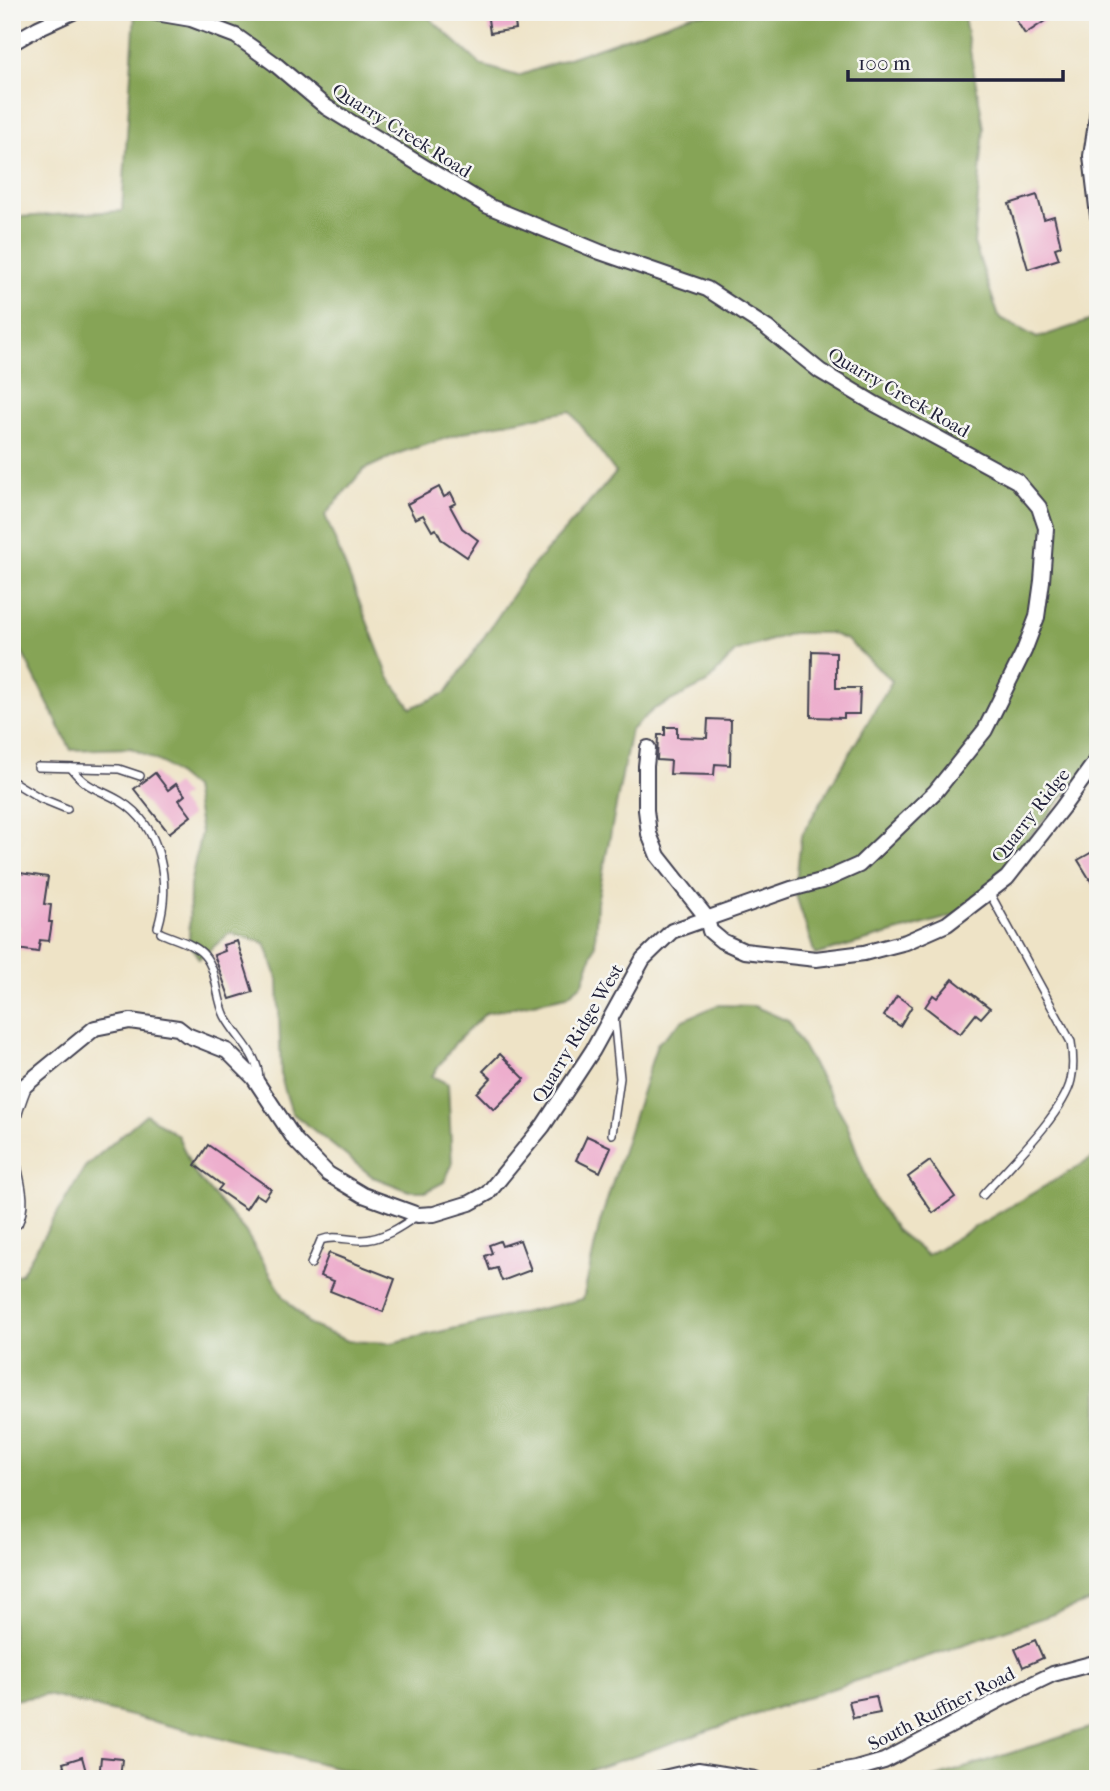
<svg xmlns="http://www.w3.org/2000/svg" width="1110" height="1791" viewBox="0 0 1110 1791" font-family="'IM FELL French Canon',serif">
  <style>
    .forest { fill: #86a457; stroke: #546349; stroke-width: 2; fill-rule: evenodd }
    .building { fill: #edaecd }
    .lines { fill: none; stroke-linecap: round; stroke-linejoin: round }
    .service-casing { stroke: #413f50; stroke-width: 10 }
    .minor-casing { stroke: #413f50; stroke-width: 18 }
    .service { stroke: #fff; stroke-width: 7 }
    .minor { stroke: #fff; stroke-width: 14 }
    .labels { text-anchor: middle; stroke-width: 5; stroke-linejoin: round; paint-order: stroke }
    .street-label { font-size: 19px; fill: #22223b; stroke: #f6f6f2 }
  </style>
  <rect width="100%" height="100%" fill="#f6f6f2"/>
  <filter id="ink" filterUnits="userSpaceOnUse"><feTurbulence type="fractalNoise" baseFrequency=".0143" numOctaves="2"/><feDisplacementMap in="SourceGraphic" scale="14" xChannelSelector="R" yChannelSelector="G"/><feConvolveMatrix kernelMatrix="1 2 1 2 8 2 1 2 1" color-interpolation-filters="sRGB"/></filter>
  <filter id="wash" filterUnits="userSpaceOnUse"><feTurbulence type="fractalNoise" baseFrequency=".00686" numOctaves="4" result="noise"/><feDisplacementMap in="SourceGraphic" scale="28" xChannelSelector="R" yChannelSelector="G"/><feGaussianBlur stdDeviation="1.57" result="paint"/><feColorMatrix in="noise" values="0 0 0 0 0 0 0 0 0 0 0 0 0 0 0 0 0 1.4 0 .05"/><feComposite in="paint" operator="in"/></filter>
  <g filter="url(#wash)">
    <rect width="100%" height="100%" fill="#eee3c6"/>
    <!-- forest -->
    <g class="forest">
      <path d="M 135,12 L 423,12 L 481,65 L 518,76 L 694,14 L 963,12 L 984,128 L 974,243 L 999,317 L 1037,338 L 1098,318 L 1098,755 L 967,912 L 815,955 L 795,892 L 801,836 L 892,681 L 847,640 L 830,633 L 792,633 L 735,652 L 707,683 L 654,709 L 631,730 L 597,902 L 595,945 L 583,983 L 567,996 L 486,1013 L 456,1042 L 432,1076 L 448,1084 L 452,1165 L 444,1182 L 427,1191 L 409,1191 L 373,1177 L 292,1113 L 281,1078 L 278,980 L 265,943 L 230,933 L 199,959 L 189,943 L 190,885 L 201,832 L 193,788 L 164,764 L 131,748 L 71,750 L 12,632 L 12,214 L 17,217 L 122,211 ZM 570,411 L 616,473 L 530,569 L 446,693 L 411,708 L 389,677 L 325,515 L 363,470 L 402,452 L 482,427 Z"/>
      <polygon points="718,1005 754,1006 788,1021 846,1122 874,1198 896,1230 927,1255 1098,1155 1098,1599 565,1779 383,1779 47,1695 12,1700 12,1277 21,1274 85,1167 146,1114 178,1136 194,1173 245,1231 284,1297 310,1325 348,1341 391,1343 583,1299 600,1222 657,1044 683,1020"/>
      <polygon points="1098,1725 1098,1779 930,1779"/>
    </g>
    <g id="blocks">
      <!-- building -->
      <g class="building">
        <polygon points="487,12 513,12 516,29 490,33"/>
        <polygon points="1011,12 1040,12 1045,21 1025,34"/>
        <polygon points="1037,195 1044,219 1054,216 1061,246 1055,248 1059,259 1028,269 1009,204"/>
        <polygon points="439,487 444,497 451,493 456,503 450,506 462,528 478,540 467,557 441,539 436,529 432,531 423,515 415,519 407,504"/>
        <polygon points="812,651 836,652 836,688 860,688 859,714 844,714 844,718 811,717"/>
        <polygon points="708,719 731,720 730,765 715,764 714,775 670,774 671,761 657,760 658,735 665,735 665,727 677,727 677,737 707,738"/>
        <polygon points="155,773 168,790 176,784 185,795 179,800 191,816 169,833 134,789"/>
        <polygon points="1094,851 1098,857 1098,893 1078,860"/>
        <polygon points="20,873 48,877 44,904 51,905 49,922 52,922 49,941 40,940 38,952 17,949 20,926 12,924"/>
        <polygon points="237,941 253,992 230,999 214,955 225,951 223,945"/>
        <polygon points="953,979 990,1008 981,1018 976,1014 960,1034 925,1007 933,995 937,998"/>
        <polygon points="897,996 912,1006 900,1026 884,1016"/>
        <polygon points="500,1054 525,1079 494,1110 477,1093 491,1078 483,1071"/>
        <polygon points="587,1136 611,1147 600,1172 576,1160"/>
        <polygon points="208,1145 271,1189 264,1199 256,1194 246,1209 218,1190 222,1185 195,1165"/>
        <polygon points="930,1161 955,1197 933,1213 908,1177"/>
        <polygon points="520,1240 531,1270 502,1281 497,1268 490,1270 485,1256 492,1253 489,1245 500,1241 502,1246"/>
        <polygon points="329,1253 395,1279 383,1312 330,1291 334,1281 320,1276"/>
        <polygon points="1035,1640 1043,1658 1023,1667 1015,1649"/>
        <polygon points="876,1696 880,1713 853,1718 849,1701"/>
        <polygon points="82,1757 88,1779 67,1779 63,1763"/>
        <polygon points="101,1757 122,1759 120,1779 99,1779"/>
      </g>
    </g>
  </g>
  <g filter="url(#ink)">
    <use href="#blocks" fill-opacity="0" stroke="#413f50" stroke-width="2"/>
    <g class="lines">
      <defs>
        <g id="service">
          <polyline points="38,767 119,769 140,776"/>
          <path d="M 71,768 C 87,789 98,788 120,801 C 162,826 171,884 158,927"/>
          <polyline points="12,781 40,798 67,809"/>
          <path d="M 161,933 C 174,939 195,944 204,955 C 218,971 216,998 225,1016 C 237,1039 260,1055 259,1082"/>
          <polyline points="612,1134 620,1078 614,1017"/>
          <path d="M 983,1195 C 1007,1168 1064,1113 1071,1080 C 1074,1067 1073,1055 1071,1042 L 989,892"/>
          <path d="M 18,1224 C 31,1197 14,1170 14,1142 C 13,1126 21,1103 27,1088"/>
          <path d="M 311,1264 L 321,1240 C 333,1235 348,1240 361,1240 C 382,1240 401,1227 418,1215"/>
        </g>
        <g id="minor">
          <polyline points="12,43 38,28 73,12"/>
          <polyline points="1098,110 1091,156 1098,216"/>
          <polyline points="648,748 646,766 646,810 649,834 658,856 707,918 710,931 722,941 744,951 816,959 864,953 906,942 947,924 1007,878 1062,808 1098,758"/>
          <polyline points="12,1096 95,1028 130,1021 178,1028 187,1035 227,1051 254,1078 295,1140 328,1174 363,1195 418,1215 434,1214 470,1203 488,1193 543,1126 593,1050 643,959 672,931 791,889 825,880 859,865 936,791 985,730 1024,651 1037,617 1042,581 1046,528 1039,507 1017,481 875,404 820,371 767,328 707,289 600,252 488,206 326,107 275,64 236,36 191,19 150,12"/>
          <polyline points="659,1779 698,1770 755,1779"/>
          <polyline points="799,1779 856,1769 884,1761 1001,1699 1053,1674 1098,1662"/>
        </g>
      </defs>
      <!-- service casing -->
      <use href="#service" class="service-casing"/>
      <!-- minor casing -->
      <use href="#minor" class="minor-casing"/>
      <!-- service -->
      <use href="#service" class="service"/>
      <!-- minor -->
      <use href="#minor" class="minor"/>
    </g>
  </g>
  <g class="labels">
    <!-- street labels -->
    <g class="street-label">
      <text transform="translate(402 130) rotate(32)" y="7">Quarry Creek Road</text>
      <text transform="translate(899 392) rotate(30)" y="7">Quarry Creek Road</text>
      <text transform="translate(1030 815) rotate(-52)" y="7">Quarry Ridge</text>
      <text transform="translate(577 1033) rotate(-59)" y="7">Quarry Ridge West</text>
      <text transform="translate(941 1708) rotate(-27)" y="7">South Ruffner Road</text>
    </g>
  </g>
  <!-- margin -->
  <rect width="1110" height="1791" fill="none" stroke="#f6f6f2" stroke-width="42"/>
  <!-- scale -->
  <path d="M848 70v10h215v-10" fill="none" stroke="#22223b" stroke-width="3.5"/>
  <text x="858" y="70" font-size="21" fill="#22223b" stroke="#f6f6f2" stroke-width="5" paint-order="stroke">100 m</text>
</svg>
